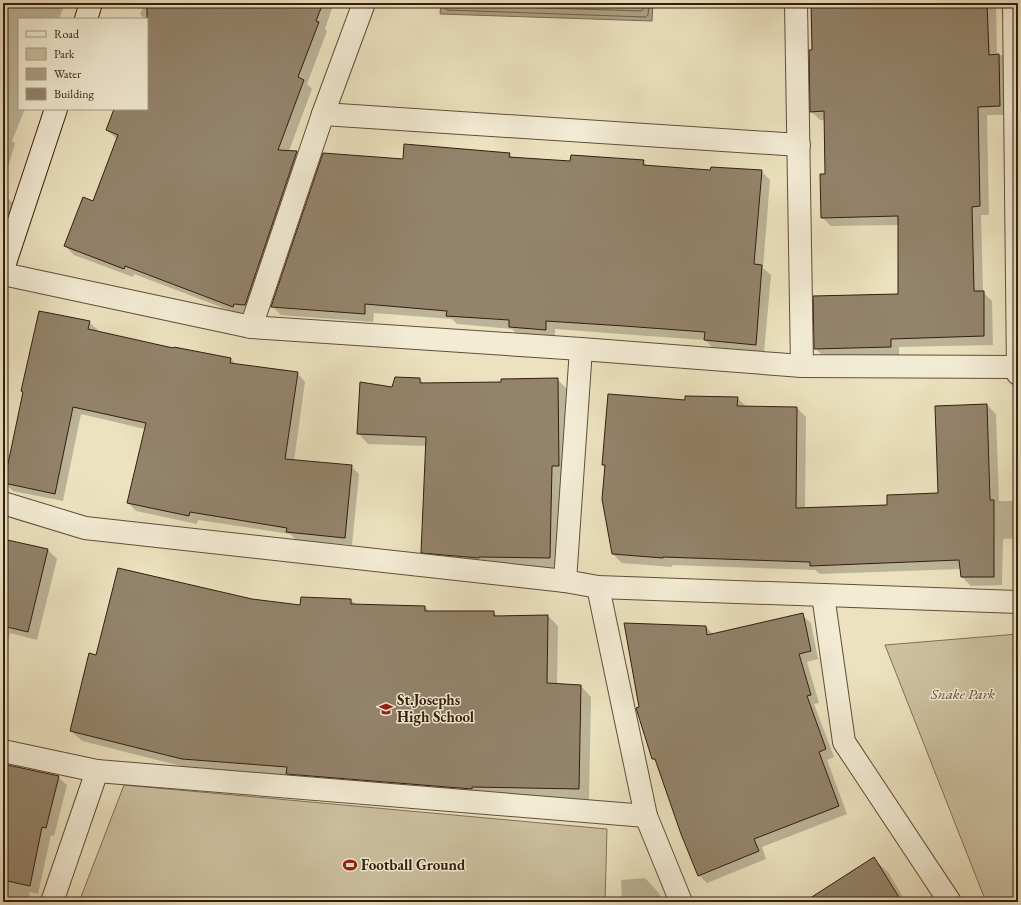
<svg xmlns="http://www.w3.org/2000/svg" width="1021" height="905" viewBox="0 0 1021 905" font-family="'EB Garamond',serif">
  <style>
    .green { fill: #cdc1a1; stroke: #806f58 }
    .water { fill: #ad9f83; stroke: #7c6b55 }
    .shadow { fill: #0003 }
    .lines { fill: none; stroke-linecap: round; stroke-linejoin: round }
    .shore { stroke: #705e49; stroke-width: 1 }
    .building { fill: #93836b; stroke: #331d0f }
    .street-casing { stroke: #614e3b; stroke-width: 24 }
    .secondary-casing { stroke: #331d0f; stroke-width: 24 }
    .street { stroke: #f3ecd5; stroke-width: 22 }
    .secondary { stroke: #f3ecd5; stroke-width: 22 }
    .labels { text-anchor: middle; stroke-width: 3; stroke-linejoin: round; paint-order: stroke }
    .park-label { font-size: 15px; font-style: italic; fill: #614e3b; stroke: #f3ecd5 }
    .poi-label { font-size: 15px; font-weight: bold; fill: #331d0f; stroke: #f3ecd5; text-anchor: start }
  </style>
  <rect width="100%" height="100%" fill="#ece2bf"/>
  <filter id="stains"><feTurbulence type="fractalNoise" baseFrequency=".005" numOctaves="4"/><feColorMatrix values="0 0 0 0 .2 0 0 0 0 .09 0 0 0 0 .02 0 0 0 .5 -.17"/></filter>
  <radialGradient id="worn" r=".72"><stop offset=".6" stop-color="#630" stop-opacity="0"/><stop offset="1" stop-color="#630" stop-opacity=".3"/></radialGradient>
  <!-- green -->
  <g class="green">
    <polygon points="1018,634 1018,902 986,902 885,645"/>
    <polygon points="124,785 607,829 605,902 79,902"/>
  </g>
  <!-- water -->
  <polygon class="water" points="441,3 653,3 652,21 440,14"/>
  <!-- shadow -->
  <g class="shadow">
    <polygon points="3,3 65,3 59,19 19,19 19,109 25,109 12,141 15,143 3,184"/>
    <polygon points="145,3 334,3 325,29 327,31 307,84 312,89 289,151 297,152 305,160 254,313 243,312 242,315 134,274 133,277 74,255 65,246 93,203 117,139 107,130 115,109 147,109 147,19 145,19 140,14"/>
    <polygon points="812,3 996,3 997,56 1002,55 1011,64 1011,115 987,115 989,215 981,215 983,292 992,301 993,345 899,347 899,355 824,357 815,348 899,295 899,225 831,226 822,217 826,175 825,120 820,120 811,111 813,51"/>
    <polygon points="509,154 514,158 571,162 643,161 648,167 711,171 761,171 770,180 763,268 771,275 764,353 714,349 705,340 634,335 555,329 555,339 519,336 512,329 457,324 452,319 374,313 373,322 281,315 272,306 404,160"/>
    <polygon points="3,194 13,203 3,236"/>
    <polygon points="89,322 98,330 97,332 174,349 231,359 237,365 297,373 305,382 294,461 351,466 359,474 352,545 296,540 290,534 198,520 197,524 136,511 128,503 145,429 81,414 63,501 13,491 5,483"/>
    <polygon points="420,379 424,384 502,383 557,379 567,389 569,476 560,568 489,567 432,562 422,552 427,446 368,444 358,433 393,389"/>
    <polygon points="737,398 747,407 797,408 806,417 805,509 888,506 939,494 987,405 996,414 999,501 1018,501 1018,538 1003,539 1002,585 971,586 962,577 961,569 820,574 815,570 672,565 672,567 622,563 613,554 606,467 603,465 686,401"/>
    <polygon points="3,540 48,550 57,559 37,640 10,633 3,661"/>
    <polygon points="252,600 301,607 351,600 357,605 425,607 430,612 493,612 499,617 548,616 558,626 557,685 581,686 591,697 589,799 482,797 193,769 82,741 71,731 97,656"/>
    <polygon points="802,615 811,623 818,659 807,662 819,703 814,704 834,757 827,760 847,814 762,847 766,859 707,883 699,875 658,763 653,759 640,707 706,627 714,635"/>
    <polygon points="3,765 58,777 67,785 54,836 51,835 38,894 30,892 28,902 3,902"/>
    <polygon points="874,859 888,872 906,902 817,902"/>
    <polygon points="645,878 658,892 664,902 622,902 621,880"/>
  </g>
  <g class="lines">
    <!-- shore -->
    <g class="shore">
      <polyline points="445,3 445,8 447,10 646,17 648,15 649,3"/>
      <polyline points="450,3 452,5 641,11 643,10 644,3"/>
      <polyline points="568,3 636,5 638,3"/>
    </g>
  </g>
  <!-- building -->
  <g class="building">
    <polygon points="147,3 323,3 316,21 319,22 298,77 304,80 278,150 297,151 245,305 234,304 233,307 125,266 124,269 64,246 83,197 93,201 118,135 106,130 114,109 147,109"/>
    <polygon points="811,3 987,3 989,55 999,54 1000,106 978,107 980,206 972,207 974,291 984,291 984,336 891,339 891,347 814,349 813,296 898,294 898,216 821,218 820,174 825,174 824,111 810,112 809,50 812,50"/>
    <polygon points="404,144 510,153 509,157 570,161 571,155 644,160 643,165 710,170 711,167 762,170 754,264 762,265 756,345 704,340 705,332 624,326 546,321 546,330 509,327 509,320 446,316 447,311 365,304 365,314 271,307 323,153 403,159"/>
    <polygon points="39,311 90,321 88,329 173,348 174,347 231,358 230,363 298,372 285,459 352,465 345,538 286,532 287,528 190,512 189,516 127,503 146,423 73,407 55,494 4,483 23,392 21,391"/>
    <polygon points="395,377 420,378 420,383 501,382 501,379 558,378 559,466 552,466 550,558 479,557 479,558 421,553 426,437 357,434 360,382 392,387"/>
    <polygon points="608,394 685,400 685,396 738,397 737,406 797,407 796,508 887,505 887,495 938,493 935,406 987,404 990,500 994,500 994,577 961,577 959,560 810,566 810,562 663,557 663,558 612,554 602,499 605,465 602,465"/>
    <polygon points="3,539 48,549 28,632 3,626"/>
    <polygon points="118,568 252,599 300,605 301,597 351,599 351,604 425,606 425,611 494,611 494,616 548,615 547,683 581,685 579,789 472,787 472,789 286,774 287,767 182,759 70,731 89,653 96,655"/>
    <polygon points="803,613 811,651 799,654 811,695 807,696 826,749 819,752 839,806 754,839 759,851 698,876 681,834 655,759 652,759 636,708 639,707 624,623 706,626 707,635"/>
    <polygon points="3,764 59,776 46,828 42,827 30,886 3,880"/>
    <polygon points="874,857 902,902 804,902"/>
  </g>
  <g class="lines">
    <defs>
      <g id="street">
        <polyline points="796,3 802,366"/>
        <polyline points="1014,3 1018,374"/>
        <polyline points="323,114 799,145"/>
        <polyline points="3,274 251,327 581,349 802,366 1018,367"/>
        <polyline points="251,327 323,114 364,3"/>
        <polyline points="3,503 85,528 565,581 598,587 1018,602"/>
        <polyline points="565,581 581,349"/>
        <polyline points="598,587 646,816 681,902"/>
        <polyline points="823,595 844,742 950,902"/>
        <polyline points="3,751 97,771 646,816"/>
        <polyline points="52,902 97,771"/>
      </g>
      <g id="secondary">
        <polyline points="86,19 91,3"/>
        <polyline points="3,269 56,109"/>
      </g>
    </defs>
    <!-- street casing -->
    <use href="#street" class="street-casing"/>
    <!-- secondary casing -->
    <use href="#secondary" class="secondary-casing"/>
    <!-- street -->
    <use href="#street" class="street"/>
    <!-- secondary -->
    <use href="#secondary" class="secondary"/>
  </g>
  <!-- icons -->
  <defs>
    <symbol id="school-bare" viewBox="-9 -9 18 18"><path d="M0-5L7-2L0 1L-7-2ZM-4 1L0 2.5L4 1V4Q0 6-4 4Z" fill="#8f2418" stroke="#f3ecd5" stroke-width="2.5" paint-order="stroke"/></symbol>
    <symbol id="stadium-bare" viewBox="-9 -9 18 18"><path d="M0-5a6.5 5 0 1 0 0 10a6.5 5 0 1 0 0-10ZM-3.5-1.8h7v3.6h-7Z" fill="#8f2418" stroke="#f3ecd5" stroke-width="2.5" paint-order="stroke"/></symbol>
  </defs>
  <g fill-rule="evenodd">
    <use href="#school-bare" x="376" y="699" width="20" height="20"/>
    <use href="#stadium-bare" x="340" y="855" width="20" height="20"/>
  </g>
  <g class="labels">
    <!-- park labels -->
    <g class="park-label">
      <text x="963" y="699">Snake Park</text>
    </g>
    <!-- poi labels -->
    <g class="poi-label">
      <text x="397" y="705">St.Josephs<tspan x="397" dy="17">High School</tspan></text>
      <text x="361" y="870">Football Ground</text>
    </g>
  </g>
  <!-- margin -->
  <rect width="1021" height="905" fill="none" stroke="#ece2bf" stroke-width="16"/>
  <rect x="4" y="4" width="1013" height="897" fill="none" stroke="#331d0f" stroke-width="2"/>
  <rect x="8" y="8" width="1005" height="889" fill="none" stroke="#331d0f"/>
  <!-- legend -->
  <rect x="18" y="18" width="130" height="92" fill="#f3ecd5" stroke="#a69986"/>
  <rect x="26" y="31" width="20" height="6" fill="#f3ecd5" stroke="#a69986"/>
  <text x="54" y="38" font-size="12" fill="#331d0f">Road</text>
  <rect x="26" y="48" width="20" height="12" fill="#cdc1a1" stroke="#a69986"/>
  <text x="54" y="58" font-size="12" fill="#331d0f">Park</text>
  <rect x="26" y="68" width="20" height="12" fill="#ad9f83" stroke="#a69986"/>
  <text x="54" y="78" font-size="12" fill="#331d0f">Water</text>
  <rect x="26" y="88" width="20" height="12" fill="#93836b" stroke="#a69986"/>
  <text x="54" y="98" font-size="12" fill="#331d0f">Building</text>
  <rect width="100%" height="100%" filter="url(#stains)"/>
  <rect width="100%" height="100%" fill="url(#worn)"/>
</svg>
